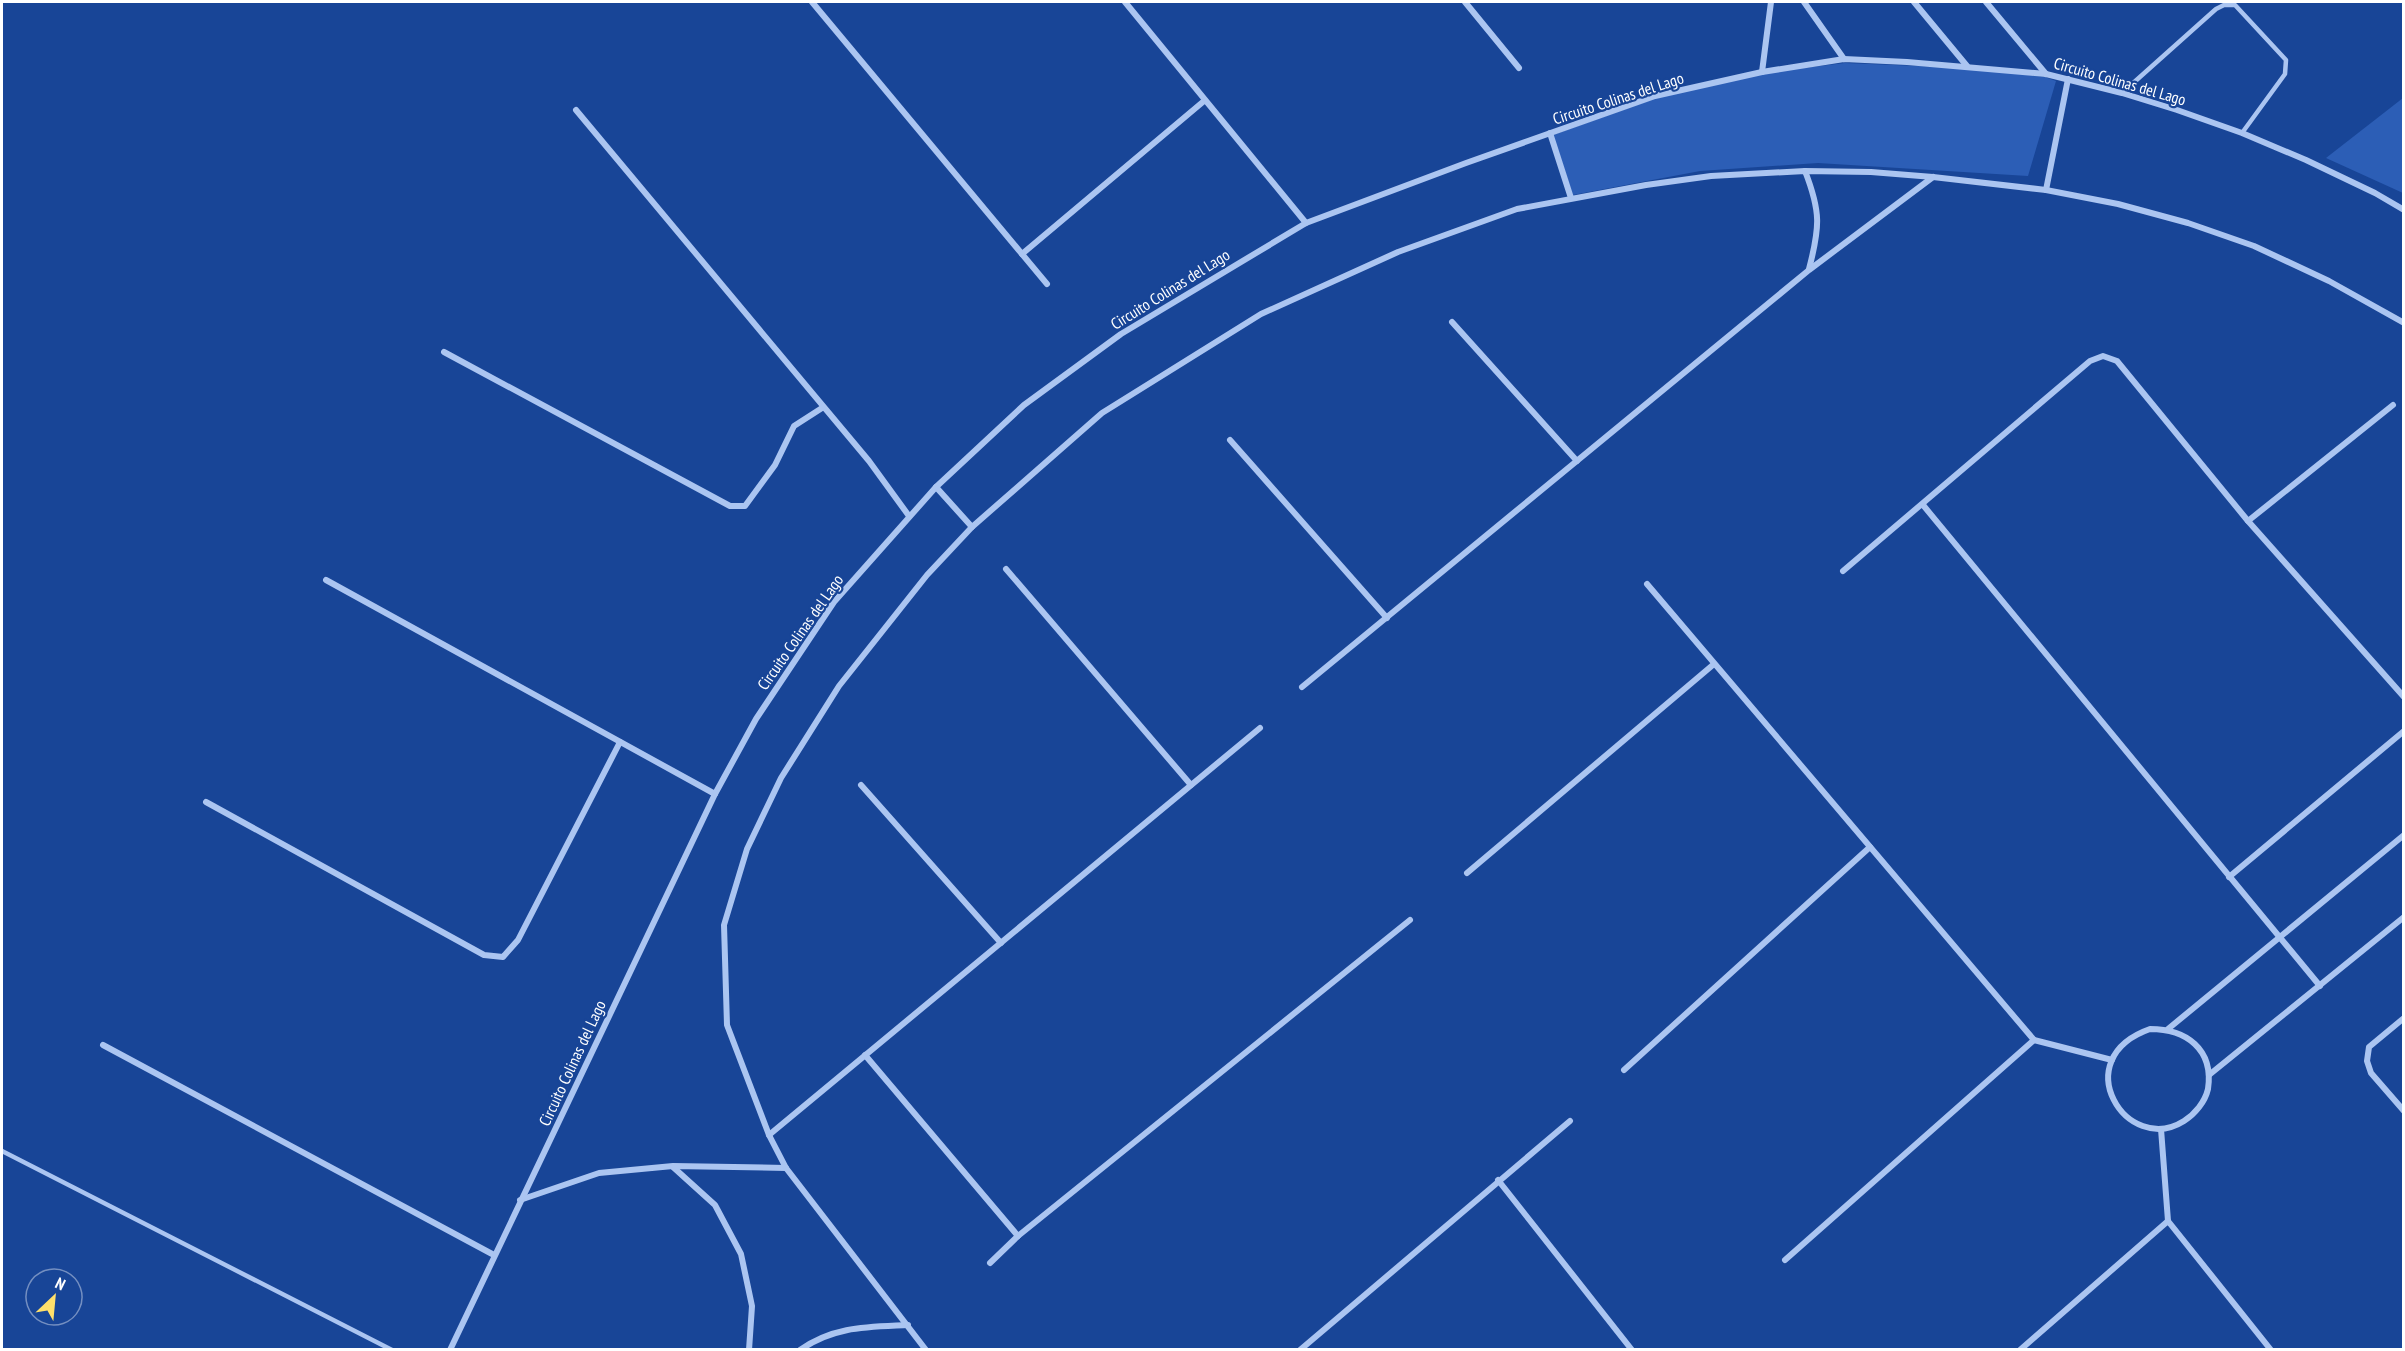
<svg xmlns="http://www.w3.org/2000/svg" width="2405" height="1351" viewBox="0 0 2405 1351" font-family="'PT Sans Narrow',sans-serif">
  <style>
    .green { fill: #2c5eb6 }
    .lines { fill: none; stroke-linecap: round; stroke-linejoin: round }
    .lane { stroke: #abc5f1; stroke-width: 4.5 }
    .street { stroke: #abc5f1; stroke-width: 6 }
    .labels { text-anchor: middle; stroke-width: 4.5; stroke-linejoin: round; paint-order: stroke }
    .street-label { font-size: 16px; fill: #fff; stroke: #184597 }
  </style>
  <rect width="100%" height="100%" fill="#184597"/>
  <!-- green -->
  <g class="green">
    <polygon points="1845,63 1967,68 2045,77 2056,81 2028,176 1818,163 1700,171 1573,195 1553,135 1656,98 1743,75"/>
    <polygon points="2403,98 2403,193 2326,158"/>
  </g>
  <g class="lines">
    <!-- lane -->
    <g class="lane">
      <polyline points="2122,93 2216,9 2224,5 2235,5 2286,60 2285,74 2242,133"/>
      <polyline points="2,1151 392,1350"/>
    </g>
    <!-- street -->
    <g class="street">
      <polyline points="812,2 1047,284"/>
      <polyline points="1125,2 1306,223"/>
      <polyline points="1465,2 1519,68"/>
      <polyline points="1804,2 1844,59"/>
      <polyline points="1914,2 1967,66"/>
      <polyline points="1986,2 2046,74"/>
      <polyline points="1762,72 1771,2"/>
      <polyline points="576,110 869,461 909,516"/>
      <polyline points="1550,133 1571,198"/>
      <path d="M 1805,171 C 1821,212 1820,227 1809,269"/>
      <polyline points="2046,190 2068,79"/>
      <polyline points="1022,254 1204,101"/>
      <polyline points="1452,322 1577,461"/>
      <polyline points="444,352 730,506 745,506 775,465 794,426 822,408"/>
      <polyline points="1230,440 1387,618"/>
      <polyline points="936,487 972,527"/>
      <polyline points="1923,505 2320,986"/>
      <polyline points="2248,521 2393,405"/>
      <polyline points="1006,569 1191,785"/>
      <polyline points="1843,571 2090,361 2103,356 2117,361 2248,521 2404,697"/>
      <polyline points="326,580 715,794"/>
      <polyline points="1647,584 2034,1040 2112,1060"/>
      <polyline points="1302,687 1809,270 1933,177"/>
      <polyline points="861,785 1001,943"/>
      <polyline points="206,802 484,955 503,957 518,940 620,742"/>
      <polyline points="1467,873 1714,664"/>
      <polyline points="2229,877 2404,731"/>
      <polyline points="2404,1018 2369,1047 2367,1061 2371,1073 2404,1111"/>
      <path d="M 2150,1029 C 2186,1029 2214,1049 2208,1089 C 2205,1102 2195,1114 2184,1121 C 2127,1157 2065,1059 2150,1029 Z"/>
      <polyline points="2168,1029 2404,835"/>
      <polyline points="103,1045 494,1255"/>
      <polyline points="865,1055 1018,1236"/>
      <polyline points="1624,1070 1870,847"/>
      <polyline points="2209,1075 2404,917"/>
      <polyline points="2161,1129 2168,1221"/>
      <polyline points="769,1135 1260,728"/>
      <polyline points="673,1167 715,1205 741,1254 752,1306 749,1350"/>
      <polyline points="1498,1180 1632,1350"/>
      <polyline points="520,1200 599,1173 673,1166 786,1168"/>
      <polyline points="1785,1260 2034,1040"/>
      <polyline points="990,1263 1018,1236 1410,920"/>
      <polyline points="450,1350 715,794 756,719 834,602 936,487 1024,405 1121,334 1306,223 1466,163 1655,96 1762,72 1844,59 1907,62 2046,74 2122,93 2177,110 2242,133 2306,160 2375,193 2404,210"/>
      <path d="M 800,1350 C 834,1326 868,1327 908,1325"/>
      <polyline points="926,1350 786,1168 769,1135 727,1025 724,925 747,849 781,778 839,686 927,575 972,527 1102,413 1261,314 1398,252 1517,209 1646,185 1711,176 1805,171 1871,172 1933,177 2046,190 2118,204 2188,223 2254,246 2329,281 2404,323"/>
      <polyline points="1300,1350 1570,1121"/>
      <polyline points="2020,1350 2168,1221 2271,1350"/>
    </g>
  </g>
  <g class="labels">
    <!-- street labels -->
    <g class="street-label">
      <text transform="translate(2120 81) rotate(16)" y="6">Circuito Colinas del Lago</text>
      <text transform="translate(1618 98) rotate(-18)" y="6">Circuito Colinas del Lago</text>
      <text transform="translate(1170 289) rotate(-32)" y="6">Circuito Colinas del Lago</text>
      <text transform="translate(800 632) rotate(-55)" y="6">Circuito Colinas del Lago</text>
      <text transform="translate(572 1063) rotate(-65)" y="6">Circuito Colinas del Lago</text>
    </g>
  </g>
  <!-- border -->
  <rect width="2405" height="1351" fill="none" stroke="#ffffff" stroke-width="6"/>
  <!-- north arrow -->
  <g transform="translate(54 1297) rotate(26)"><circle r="28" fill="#184597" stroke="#748fc1" stroke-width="1.5"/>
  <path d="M0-4.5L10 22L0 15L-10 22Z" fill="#ffe06b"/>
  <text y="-9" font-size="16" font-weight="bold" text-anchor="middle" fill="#ffffff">N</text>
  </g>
</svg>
